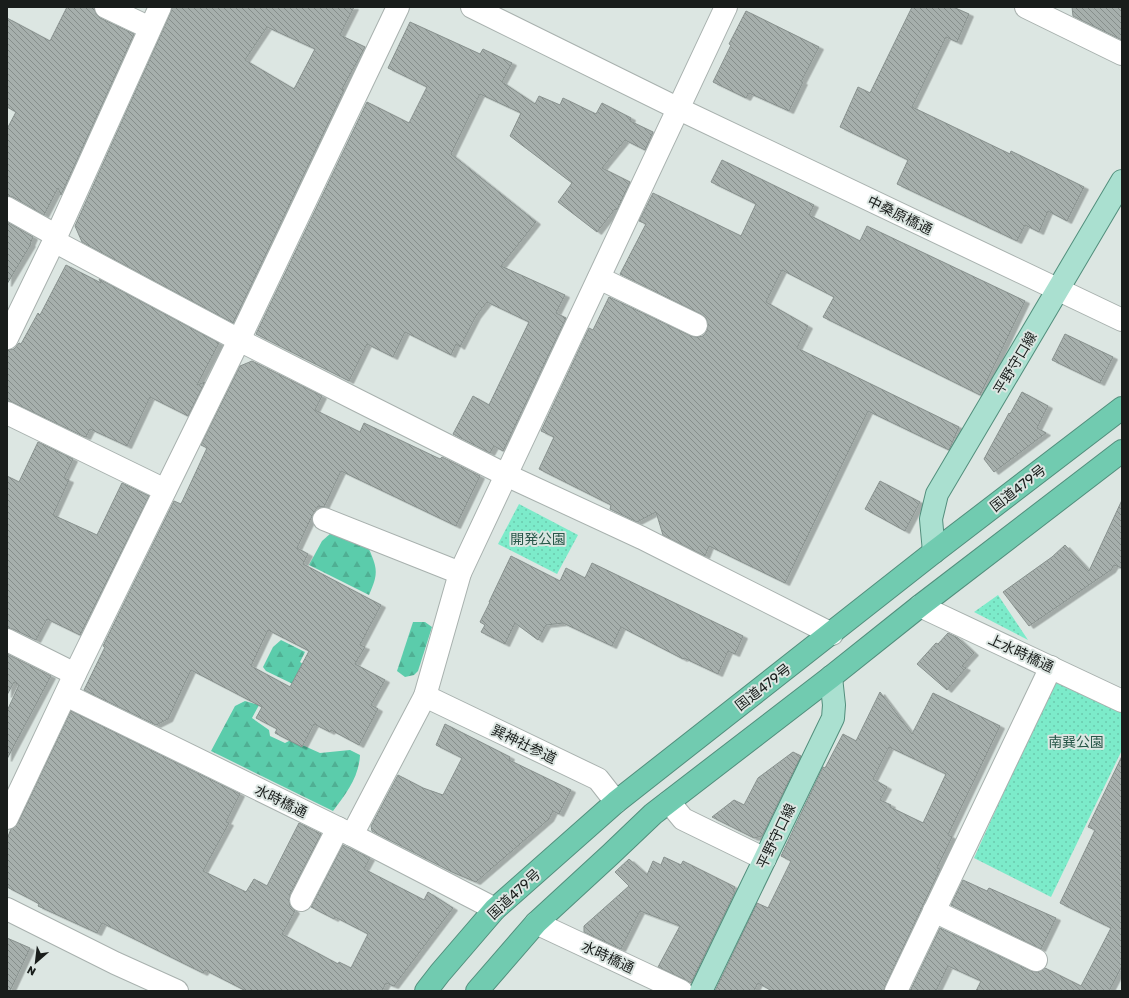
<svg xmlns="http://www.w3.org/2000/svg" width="1129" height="998" viewBox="0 0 1129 998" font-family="Rubik,'Noto Sans JP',sans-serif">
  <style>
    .forest { fill: url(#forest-firs) }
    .park { fill: url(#park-dots) }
    .building { fill: url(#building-back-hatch); stroke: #88918e; fill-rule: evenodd; filter: url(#shadow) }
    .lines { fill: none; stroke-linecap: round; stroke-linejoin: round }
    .minor-casing { stroke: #a8b1ae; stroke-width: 24 }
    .major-casing { stroke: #528e7c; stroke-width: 24 }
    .highway-casing { stroke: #528e7c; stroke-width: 24 }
    .minor { stroke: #fff; stroke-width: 22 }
    .major { stroke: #aae0d0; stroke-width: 22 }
    .highway { stroke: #71cbb0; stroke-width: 22 }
    .labels { text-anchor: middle; stroke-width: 4; stroke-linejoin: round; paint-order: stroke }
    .street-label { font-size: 14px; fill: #191d1b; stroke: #dce6e2 }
    .park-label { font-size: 14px; fill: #285749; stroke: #dce6e2 }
  </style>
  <defs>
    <pattern id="forest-firs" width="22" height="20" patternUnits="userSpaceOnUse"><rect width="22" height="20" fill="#5bccab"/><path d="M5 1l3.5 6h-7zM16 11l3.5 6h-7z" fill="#4faf93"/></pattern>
    <pattern id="park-dots" width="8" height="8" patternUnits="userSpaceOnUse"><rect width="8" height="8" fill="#7cebca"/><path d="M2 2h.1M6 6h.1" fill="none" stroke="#6bc9ad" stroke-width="1.8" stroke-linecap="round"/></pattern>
    <pattern id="building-back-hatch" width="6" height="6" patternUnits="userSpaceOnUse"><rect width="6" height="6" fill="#a6afac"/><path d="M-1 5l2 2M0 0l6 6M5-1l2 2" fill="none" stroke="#868e8b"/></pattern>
    <filter id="shadow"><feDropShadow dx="4.5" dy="2.5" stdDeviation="0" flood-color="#0004"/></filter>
  </defs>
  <rect width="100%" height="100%" fill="#dce6e2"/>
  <!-- forest -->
  <g class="forest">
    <path d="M 331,533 L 369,549 C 378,570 378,574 369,595 L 309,565 L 322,541 Z"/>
    <polygon points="413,622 425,622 432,627 418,671 414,675 405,677 397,671"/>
    <polygon points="281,640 305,652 300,662 309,669 297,686 266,671 263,667 273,647"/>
    <path d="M 245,701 L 259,705 L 252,718 L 269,730 L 270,736 L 285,743 L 291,740 L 320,753 L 350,750 L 360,755 C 359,777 346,794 333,811 L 211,751 L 235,706 Z"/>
  </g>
  <!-- park -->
  <g class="park">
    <polygon points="519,504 578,535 557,574 498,544"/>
    <polygon points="998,595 1028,640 974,612"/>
    <polygon points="1054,681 1122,712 1122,750 1051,897 974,858"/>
  </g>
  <!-- building -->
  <g class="building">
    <polygon points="67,7 94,7 96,14 100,18 134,34 61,195 58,188 44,215 13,197 7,196 7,129 16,112 7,107 7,18 50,41"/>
    <path d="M 172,7 L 354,7 L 340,35 L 365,47 L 342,89 L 344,90 L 233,323 L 82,242 L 75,226 L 171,12 ZM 267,27 L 315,49 L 294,89 L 245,60 Z"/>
    <polygon points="912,7 953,7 969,14 957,42 946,37 912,107 1010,154 1011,151 1084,187 1067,221 1048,211 1039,232 1025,225 1017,241 897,184 908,160 840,127 858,87 870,93"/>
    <polygon points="1072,7 1122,7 1122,40 1073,16"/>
    <polygon points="746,11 819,47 801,82 803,82 789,111 749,93 746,98 713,82 731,45 729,44"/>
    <polygon points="410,22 480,54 483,49 512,63 502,82 535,104 539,96 560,105 563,98 596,114 602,103 631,118 630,121 653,132 645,150 625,140 602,168 630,182 617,210 615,209 597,232 558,202 572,183 510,136 521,113 480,94 451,154 536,222 501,266 565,295 556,313 566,318 503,451 494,446 490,453 453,434 473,396 489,405 529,322 487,302 476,316 460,347 456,344 451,355 405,332 393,357 367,344 349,381 256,334 367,102 409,123 427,87 388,68"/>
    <polygon points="722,160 814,205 809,215 860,241 867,226 1025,301 980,395 823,317 834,297 782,270 766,302 808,326 797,348 959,427 949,450 868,411 785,583 709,546 705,556 663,535 656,512 637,522 610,509 611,505 539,469 554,437 541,431 589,328 593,330 609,297 691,336 697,337 703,336 707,331 708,324 706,318 701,314 620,274 646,224 639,221 653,193 741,236 756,204 711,182"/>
    <polygon points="7,222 33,237 30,244 31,244 7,284"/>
    <polygon points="66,265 101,283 99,279 219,343 197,385 205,382 188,416 150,397 127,446 90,429 86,437 83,436 12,402 7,401 7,350 14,349 19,343 21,344 38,313 40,315"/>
    <polygon points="1065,334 1113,357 1100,383 1052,360"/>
    <path d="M 252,361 L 322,396 L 315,410 L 360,432 L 364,423 L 440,459 L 442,457 L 480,476 L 456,526 L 341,471 L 324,507 L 318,506 L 313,514 L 297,548 L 308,554 L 303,564 L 381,605 L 360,645 L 365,647 L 355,664 L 385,680 L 371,705 L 378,709 L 359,745 L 331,730 L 330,732 L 314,724 L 302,747 L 275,733 L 277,729 L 256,718 L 262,707 L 191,670 L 168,719 L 156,725 L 84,690 L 105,647 L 103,646 L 174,501 L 181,504 L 207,448 L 201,445 L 240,366 ZM 268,630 L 309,651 L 290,687 L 251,666 Z"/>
    <polygon points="1022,392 1048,406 1037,428 1046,433 994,472 984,459 1009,413 1010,414"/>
    <polygon points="38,442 73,459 64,478 69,480 53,515 97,535 122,483 149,496 80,635 47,619 36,640 13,629 7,628 7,476 19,482"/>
    <polygon points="880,481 920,502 905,531 865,509"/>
    <polygon points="1122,500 1122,568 1114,565 1111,570 1029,626 1003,592 1052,557 1065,545 1089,571"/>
    <polygon points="511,556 560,581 566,568 585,578 592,563 743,636 735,654 728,651 718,674 684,658 683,659 621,627 612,646 563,623 546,625 538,640 515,623 505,644 481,632 485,625 480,622 490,602 489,602"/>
    <polygon points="948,633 958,638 974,653 962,666 966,668 947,690 917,664 936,643 938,644"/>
    <polygon points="7,654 51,676 7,759 7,711 19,685 14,682 7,695"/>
    <path d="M 880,692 L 912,734 L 933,693 L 1000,726 L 948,835 L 952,837 L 937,868 L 940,869 L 885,986 L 884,991 L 772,991 L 758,983 L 754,991 L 715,991 L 757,903 L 768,908 L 791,861 L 781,856 L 823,767 L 825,768 L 843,734 L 856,741 ZM 889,747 L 946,774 L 923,823 L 890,807 L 891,805 L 880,800 L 887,787 L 873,779 Z"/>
    <polygon points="71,711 240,794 226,822 229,823 203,871 246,892 254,879 267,886 299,823 321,834 290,894 289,901 290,906 295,911 282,934 338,964 339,962 351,968 368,934 335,917 334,919 311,907 343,845 370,858 364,869 424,900 428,892 453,908 394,986 386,983 382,991 246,991 205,970 203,973 102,923 97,933 38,906 39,904 34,901 7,887 7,839 11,829 18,823"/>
    <polygon points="445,724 510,757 509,760 571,790 559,814 553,811 549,819 476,882 452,872 372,831 371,826 398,775 423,788 443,795 462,758 436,745"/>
    <polygon points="793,752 801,756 762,836 754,838 712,817 734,800 744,805 758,778"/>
    <polygon points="1122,756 1122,966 1109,991 976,991 981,981 948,966 936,991 910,991 940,928 1031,971 1037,972 1045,968 1081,986 1111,928 1060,903 1095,830 1088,827"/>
    <polygon points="664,857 681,865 683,861 735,887 733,891 735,892 691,983 686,980 658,967 680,926 640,911 621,949 584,932 584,926 629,886 615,872 629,859 647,875 653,861 661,865"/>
    <polygon points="963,880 987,891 989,888 1056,918 1041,949 951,905"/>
    <polygon points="7,938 30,948 10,991 7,991"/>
  </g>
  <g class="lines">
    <defs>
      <g id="minor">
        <polyline points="106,7 150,28"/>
        <polyline points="472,7 679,109 1122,320"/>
        <polyline points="1026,7 1122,54"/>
        <polyline points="7,208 57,236"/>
        <polyline points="54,241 239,340 357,400 506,475 642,538 832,634"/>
        <polyline points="599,278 696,325"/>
        <polyline points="7,338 54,241 160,7"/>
        <polyline points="7,413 165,490"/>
        <polyline points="324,519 460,573"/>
        <polyline points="920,606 1122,701"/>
        <polyline points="7,640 75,674"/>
        <polyline points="66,695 352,835 495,909"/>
        <polyline points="425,696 598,779 616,802"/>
        <polyline points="669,802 683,819 765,859"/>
        <polyline points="7,818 75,674 239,340 398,7"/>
        <polyline points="352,835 425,696 460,573 726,7"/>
        <polyline points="301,900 338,828"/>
        <polyline points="7,909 115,963 177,991"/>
        <polyline points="934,911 1036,960"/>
        <polyline points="536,923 681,991"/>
        <polyline points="896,991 1051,667"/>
      </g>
      <g id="major">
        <polyline points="934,552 931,519 937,494 1122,181"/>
        <polyline points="701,991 833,718 834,705 831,677"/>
      </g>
      <g id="highway">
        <polyline points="426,991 440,973 495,909 616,802 934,552 1122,408"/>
        <polyline points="477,991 536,923 611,854 653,814 831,677 920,606 1122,451"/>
      </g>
    </defs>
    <!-- minor casing -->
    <use href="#minor" class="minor-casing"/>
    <!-- major casing -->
    <use href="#major" class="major-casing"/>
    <!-- highway casing -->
    <use href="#highway" class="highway-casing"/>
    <!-- minor -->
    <use href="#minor" class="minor"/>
    <!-- major -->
    <use href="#major" class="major"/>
    <!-- highway -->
    <use href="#highway" class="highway"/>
  </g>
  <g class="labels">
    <!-- street labels -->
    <g class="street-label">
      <text transform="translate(900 215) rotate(26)" y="5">中桑原橋通</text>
      <text transform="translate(1015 363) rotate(-59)" y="5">平野守口線</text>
      <text transform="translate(1018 488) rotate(-38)" y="5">国道479号</text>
      <text transform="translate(1021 653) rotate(25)" y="5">上水時橋通</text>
      <text transform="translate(763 687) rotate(-38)" y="5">国道479号</text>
      <text transform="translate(524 744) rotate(26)" y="5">巽神社参道</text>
      <text transform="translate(281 801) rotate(26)" y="5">水時橋通</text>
      <text transform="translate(776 836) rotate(-64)" y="5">平野守口線</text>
      <text transform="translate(514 894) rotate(-43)" y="5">国道479号</text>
      <text transform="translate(608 957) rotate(25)" y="5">水時橋通</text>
    </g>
    <!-- park labels -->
    <g class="park-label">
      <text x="538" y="544">開発公園</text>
      <text x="1076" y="747">南巽公園</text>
    </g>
  </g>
  <!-- border -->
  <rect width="1129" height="998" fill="none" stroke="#191d1b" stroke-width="16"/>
  <!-- north arrow -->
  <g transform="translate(36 962) rotate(208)" stroke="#dce6e2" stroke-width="3" paint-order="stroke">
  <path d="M0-3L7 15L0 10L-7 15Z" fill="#191d1b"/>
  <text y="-6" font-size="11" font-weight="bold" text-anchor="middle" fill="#191d1b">N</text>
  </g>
</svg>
